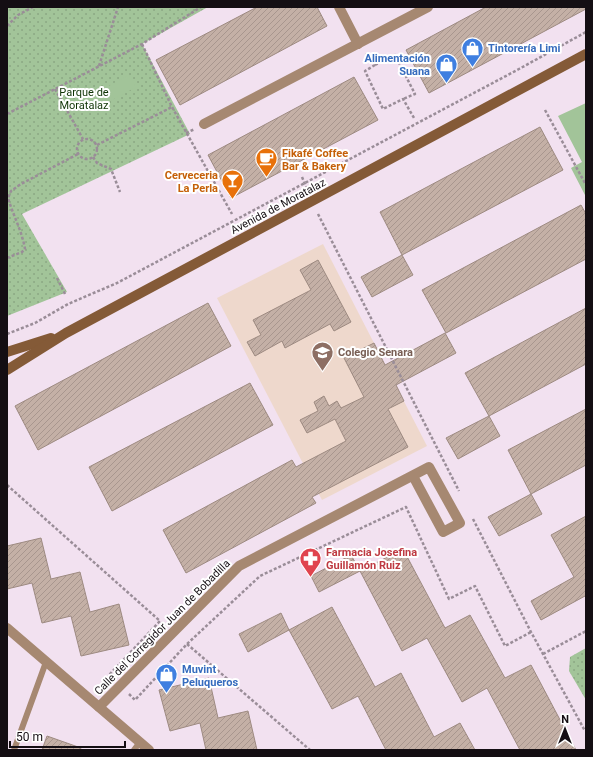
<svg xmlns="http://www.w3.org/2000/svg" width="593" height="757" viewBox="0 0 593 757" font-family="Roboto,sans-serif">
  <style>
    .education { fill: #eed8cc }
    .park { fill: url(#park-dots) }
    .garden { fill: #a2c499 }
    .building { fill: url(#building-hatch); stroke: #9d8a81 }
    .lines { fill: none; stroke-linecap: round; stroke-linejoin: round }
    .path { stroke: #9a8d98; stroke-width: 2.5; stroke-dasharray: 3 2; stroke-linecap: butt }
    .service { stroke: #a68871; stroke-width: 6 }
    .minor { stroke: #a68871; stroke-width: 10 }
    .tertiary { stroke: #a68871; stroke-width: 10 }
    .secondary { stroke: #845a37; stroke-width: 10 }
    .labels { text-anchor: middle; stroke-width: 4; stroke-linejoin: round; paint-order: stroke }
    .shop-label { font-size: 11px; font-weight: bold; fill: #366cbe; stroke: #fff; text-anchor: start }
    .park-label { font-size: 11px; fill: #103405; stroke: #fff }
    .food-label { font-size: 11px; font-weight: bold; fill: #c56008; stroke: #fff; text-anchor: start }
    .street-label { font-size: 11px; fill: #140e13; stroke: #fff }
    .education-label { font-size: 11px; font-weight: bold; fill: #785e54; stroke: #fff; text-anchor: start }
    .health-label { font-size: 11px; font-weight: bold; fill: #be3a42; stroke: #fff; text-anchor: start }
  </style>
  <defs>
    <pattern id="park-dots" width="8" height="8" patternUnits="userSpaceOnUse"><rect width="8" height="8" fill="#a2c499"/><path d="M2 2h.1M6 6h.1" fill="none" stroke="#8ba783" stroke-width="1.8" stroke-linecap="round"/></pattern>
    <pattern id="building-hatch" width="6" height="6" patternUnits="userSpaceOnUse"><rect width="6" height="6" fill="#c4b0a6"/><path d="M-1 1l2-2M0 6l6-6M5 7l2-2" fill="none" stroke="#a8968e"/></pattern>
  </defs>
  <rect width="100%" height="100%" fill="#f2e1f0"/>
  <!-- education -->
  <polygon class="education" points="323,244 427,446 322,500 217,298"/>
  <!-- park -->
  <g class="park">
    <polygon points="7,7 208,7 142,44 190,134 22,214 67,292 7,316"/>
    <polygon points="586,648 586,700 569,671 570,657"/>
  </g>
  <!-- garden -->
  <g class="garden">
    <polygon points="129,75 136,87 85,115 79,102"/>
    <polygon points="586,103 586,197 571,168 582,162 558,116"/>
  </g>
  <!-- building -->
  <g class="building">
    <polygon points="257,7 317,7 327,26 180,105 156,60"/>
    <polygon points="486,7 586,7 586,9 429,93 406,50"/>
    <polygon points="354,77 378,120 231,198 208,155"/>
    <polygon points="540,127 563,170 402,255 380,212"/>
    <polygon points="581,205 586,214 586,259 446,333 422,290"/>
    <polygon points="402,255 413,275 372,297 361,277"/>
    <polygon points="318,260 351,322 334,331 330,324 285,348 282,341 255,356 247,342 261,335 253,320 311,290 300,270"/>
    <polygon points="208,303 231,346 38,450 15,406"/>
    <polygon points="586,308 586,364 489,416 465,373"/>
    <polygon points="445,333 456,353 396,385 404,401 388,409 408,447 312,497 316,503 186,573 163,530 292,460 296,467 346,441 335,419 307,433 300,420 318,411 314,402 324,396 329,406 337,401 341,408 364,397 344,358 374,343 385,365"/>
    <polygon points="250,383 273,425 112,511 89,467"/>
    <polygon points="586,409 586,465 531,494 508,450"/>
    <polygon points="489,416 500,436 458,459 446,438"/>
    <polygon points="531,494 542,514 499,536 488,517"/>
    <polygon points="586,516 586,598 585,596 541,620 531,601 574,577 551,535"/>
    <polygon points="41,538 51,579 80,572 90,612 119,604 129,645 81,656 71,616 42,623 32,583 7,589 7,546"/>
    <polygon points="403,549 445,628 470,615 505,678 531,665 576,750 520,750 487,688 462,702 427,638 402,651 360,571 319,592 311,576 351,555 360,571"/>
    <polygon points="332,607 375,687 401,673 434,737 460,723 475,750 386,750 358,696 332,709 289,630"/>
    <polygon points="281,613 289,630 248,652 239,634"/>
    <polygon points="209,678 218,718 248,711 257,750 206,750 200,723 170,731 159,690"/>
    <polygon points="47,736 81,748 80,750 42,750"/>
  </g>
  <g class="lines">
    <!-- path -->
    <g class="path">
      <polyline points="7,26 18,15 33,7"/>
      <polyline points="142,44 172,107 232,214"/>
      <polyline points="366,53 375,65 365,71 383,109 403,99 414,118"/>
      <polyline points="375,65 395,55 415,94 403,99"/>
      <polyline points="99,66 118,7"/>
      <polyline points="55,89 83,139"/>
      <polyline points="545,110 586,185"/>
      <polyline points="7,114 142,44 201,7"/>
      <polyline points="186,133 195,129"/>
      <circle cx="87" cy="149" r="10"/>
      <polyline points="97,145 172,107"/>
      <polyline points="93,157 97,163 111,169 120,192"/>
      <polyline points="302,177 307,189"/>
      <polyline points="318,214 459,491"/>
      <path d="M 7,258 L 22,252 L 25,249 C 22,231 13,215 8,198 L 11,191 L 21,184 L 78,154"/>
      <polyline points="57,278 65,294"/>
      <polyline points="7,334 35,323 68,304 117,283 519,69 586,32"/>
      <polyline points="7,485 160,621 109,675 111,677"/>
      <polyline points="473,519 531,632 585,731 586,731"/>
      <polyline points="187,644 310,750"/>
      <polyline points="543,654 586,631"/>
      <polyline points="129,694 135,700 187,644 260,576 406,507 449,599 475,586 505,646 531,632"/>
    </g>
    <!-- service -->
    <g class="service">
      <polyline points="14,750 46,662"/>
      <polyline points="134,750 140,742"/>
    </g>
    <!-- minor -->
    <g class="minor">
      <polyline points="339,7 358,44"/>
      <polyline points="204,124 428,7"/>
      <polyline points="99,707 239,566 429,467 460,523 443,532 413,476"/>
    </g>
    <!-- tertiary -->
    <polyline class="tertiary" points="7,628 149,750"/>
    <!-- secondary -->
    <g class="secondary">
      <polyline points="7,352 51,338"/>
      <polyline points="7,370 66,333 586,54"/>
    </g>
  </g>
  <!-- icons -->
  <defs>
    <symbol id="shop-pin" viewBox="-11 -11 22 30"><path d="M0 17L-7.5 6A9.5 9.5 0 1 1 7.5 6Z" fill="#3f7fe0" stroke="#fff"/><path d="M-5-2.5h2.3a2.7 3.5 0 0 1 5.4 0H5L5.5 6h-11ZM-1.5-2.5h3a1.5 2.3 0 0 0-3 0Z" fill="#fff"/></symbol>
    <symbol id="cafe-pin" viewBox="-11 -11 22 30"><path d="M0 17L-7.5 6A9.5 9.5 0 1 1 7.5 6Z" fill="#e8710a" stroke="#fff"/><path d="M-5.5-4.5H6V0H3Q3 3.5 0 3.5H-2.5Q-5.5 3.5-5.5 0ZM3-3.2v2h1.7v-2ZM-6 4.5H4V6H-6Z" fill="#fff"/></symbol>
    <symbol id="bar-pin" viewBox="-11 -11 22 30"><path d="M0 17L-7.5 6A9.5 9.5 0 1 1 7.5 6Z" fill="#e8710a" stroke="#fff"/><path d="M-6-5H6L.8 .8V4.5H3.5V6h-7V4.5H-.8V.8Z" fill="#fff"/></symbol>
    <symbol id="school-pin" viewBox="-11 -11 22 30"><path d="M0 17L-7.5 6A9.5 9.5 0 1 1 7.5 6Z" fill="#8d6e63" stroke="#fff"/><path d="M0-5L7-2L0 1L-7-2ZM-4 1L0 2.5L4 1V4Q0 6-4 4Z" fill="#fff"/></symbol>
    <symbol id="pharmacy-pin" viewBox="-11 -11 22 30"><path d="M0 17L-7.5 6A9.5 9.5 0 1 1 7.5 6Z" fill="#e0444e" stroke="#fff"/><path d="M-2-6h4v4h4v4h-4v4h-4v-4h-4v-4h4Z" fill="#fff"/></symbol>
  </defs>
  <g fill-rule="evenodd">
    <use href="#shop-pin" x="460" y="36" width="25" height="34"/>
    <use href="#shop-pin" x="434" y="52" width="25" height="34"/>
    <use href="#cafe-pin" x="254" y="146" width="25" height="34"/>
    <use href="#bar-pin" x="220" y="168" width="25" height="34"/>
    <use href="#school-pin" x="310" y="340" width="25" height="34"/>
    <use href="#pharmacy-pin" x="298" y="546" width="25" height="34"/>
    <use href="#shop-pin" x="154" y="662" width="25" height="34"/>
  </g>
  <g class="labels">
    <!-- shop labels -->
    <g class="shop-label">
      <text x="488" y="52">Tintorería Limi</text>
      <text x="430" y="62" text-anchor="end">Alimentación<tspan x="430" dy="13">Suana</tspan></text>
      <text x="182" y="673">Muvint<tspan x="182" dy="13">Peluqueros</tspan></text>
    </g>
    <!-- park labels -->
    <g class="park-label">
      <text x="84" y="96">Parque de<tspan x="84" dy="13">Moratalaz</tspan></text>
    </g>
    <!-- food labels -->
    <g class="food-label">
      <text x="282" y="157">Fikafé Coffee<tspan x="282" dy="13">Bar &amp; Bakery</tspan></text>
      <text x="218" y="179" text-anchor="end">Cerveceria<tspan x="218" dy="13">La Perla</tspan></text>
    </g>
    <!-- street labels -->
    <g class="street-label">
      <text transform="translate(278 206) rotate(-28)" y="4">Avenida de Moratalaz</text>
      <text transform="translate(162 627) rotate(-45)" y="4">Calle del Corregidor Juan de Bobadilla</text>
    </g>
    <!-- education labels -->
    <g class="education-label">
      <text x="338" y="356">Colegio Senara</text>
    </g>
    <!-- health labels -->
    <g class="health-label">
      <text x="326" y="556">Farmacia Josefina<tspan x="326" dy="13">Guillamón Ruiz</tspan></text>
    </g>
  </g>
  <!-- border -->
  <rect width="593" height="757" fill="none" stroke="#140e13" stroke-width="16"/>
  <!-- north arrow -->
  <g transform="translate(565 729)" stroke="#ffffff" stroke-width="3" paint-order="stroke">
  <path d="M0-3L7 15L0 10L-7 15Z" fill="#140e13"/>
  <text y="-6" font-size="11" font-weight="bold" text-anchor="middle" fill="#140e13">N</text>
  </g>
  <!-- scale -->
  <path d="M10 741v6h115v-6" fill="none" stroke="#140e13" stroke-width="2"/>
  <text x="16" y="741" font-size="12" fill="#140e13" stroke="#ffffff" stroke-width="3" paint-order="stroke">50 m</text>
</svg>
